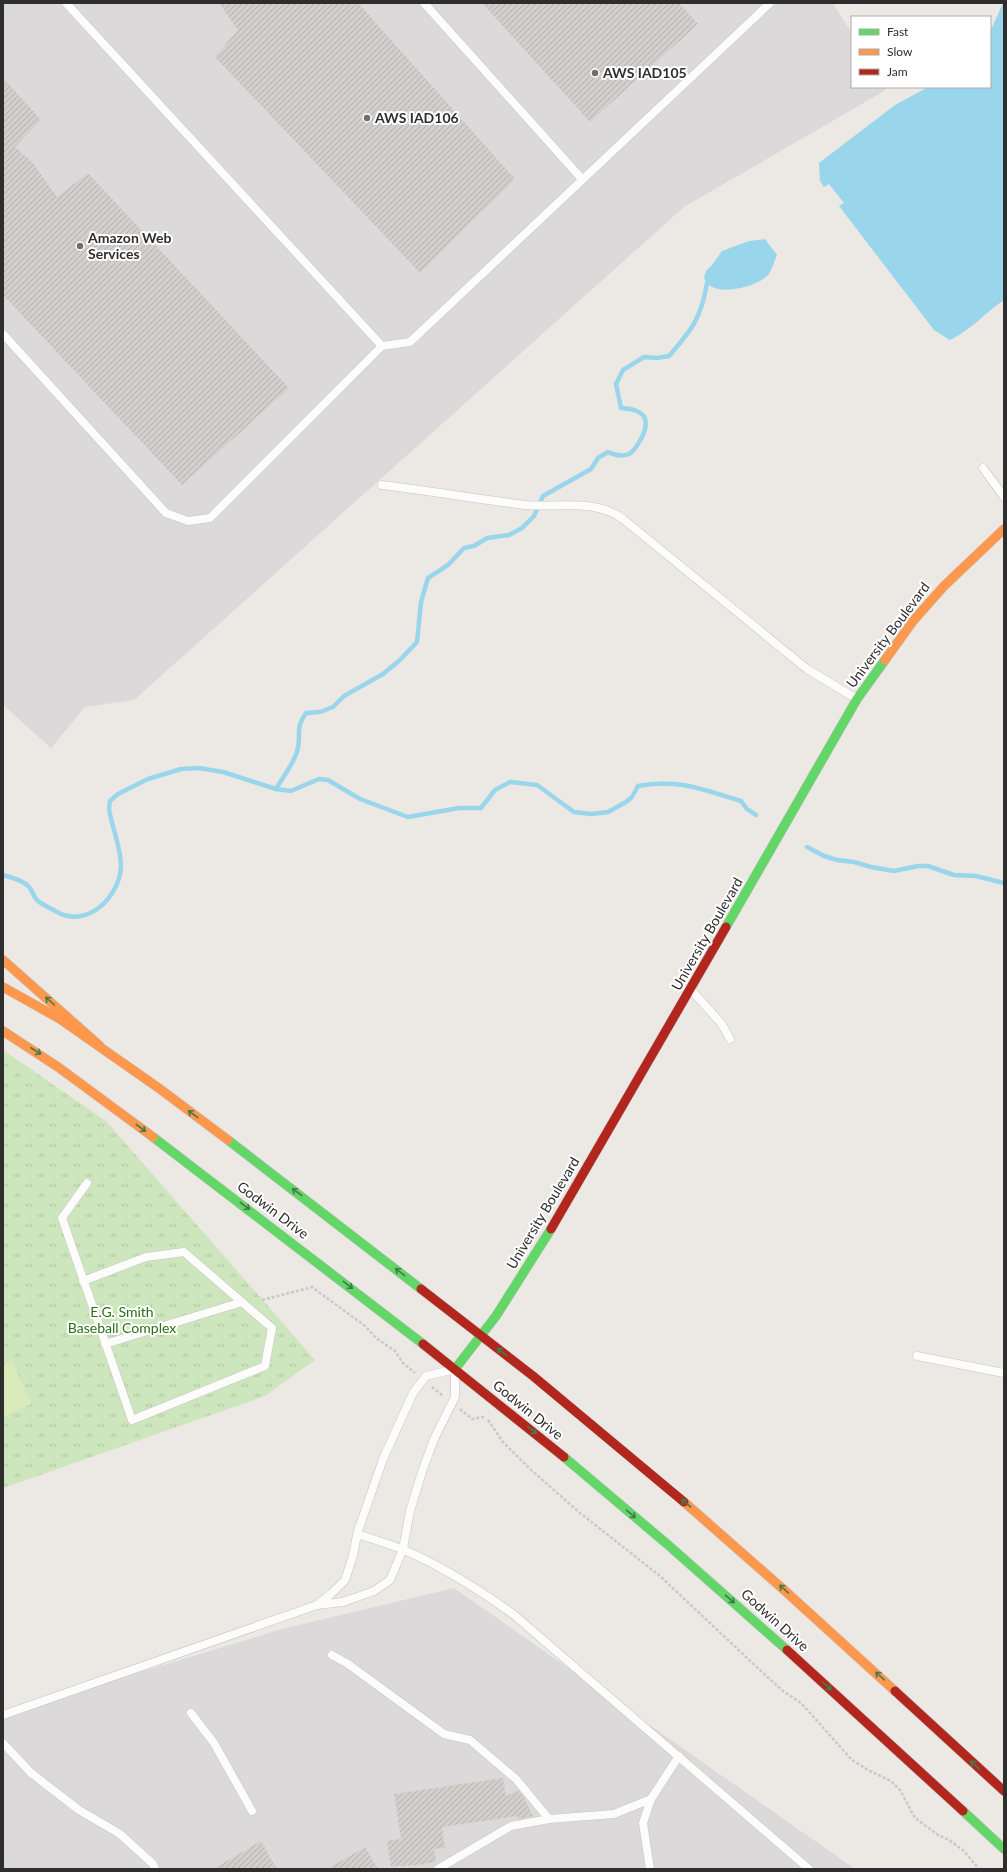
<svg xmlns="http://www.w3.org/2000/svg" width="1007" height="1872" viewBox="0 0 1007 1872" font-family="Lato,sans-serif">
  <style>
    .industrial { fill: #dcd9db }
    .park { fill: url(#park-tufts) }
    .pitch { fill: #d9eabb }
    .water { fill: #99d6ec }
    .lines { fill: none; stroke-linecap: round; stroke-linejoin: round }
    .stream { stroke: #99d6ec; stroke-width: 4.5 }
    .building { fill: url(#building-hatch) }
    .lane-casing { stroke: #c5c4c5; stroke-width: 9 }
    .fast-casing { stroke: #c5c4c5; stroke-width: 10 }
    .slow-casing { stroke: #c5c4c5; stroke-width: 10 }
    .jam-casing { stroke: #c5c4c5; stroke-width: 10 }
    .path { stroke: #c9c9c8; stroke-width: 2.5; stroke-dasharray: 3 2; stroke-linecap: butt }
    .lane { stroke: #fcfcfb; stroke-width: 8 }
    .fast { stroke: #63d668; stroke-width: 9 }
    .slow { stroke: #ff974d; stroke-width: 9 }
    .jam { stroke: #b3261e; stroke-width: 9 }
    .oneway { stroke: #467a48 }
    .poi-dot { fill: #706f6e; stroke: #fff; stroke-width: 1.5 }
    .labels { text-anchor: middle; stroke-width: 4; stroke-linejoin: round; paint-order: stroke }
    .poi-label { font-size: 14px; font-weight: bold; fill: #2e2e2e; stroke: #fff; text-anchor: start }
    .street-label { font-size: 14px; fill: #2e2e2e; stroke: #fff }
    .park-label { font-size: 14px; fill: #2c6e1b; stroke: #fff }
  </style>
  <defs>
    <pattern id="park-tufts" width="24" height="20" patternUnits="userSpaceOnUse"><rect width="24" height="20" fill="#cee6be"/><path d="M3 7l-1-3M5 7V3M7 7l1-3M15 17l-1-3M17 17v-4M19 17l1-3" fill="none" stroke="#b1c6a4"/></pattern>
    <pattern id="building-hatch" width="6" height="6" patternUnits="userSpaceOnUse"><rect width="6" height="6" fill="#d1cecb"/><path d="M-1 1l2-2M0 6l6-6M5 7l2-2" fill="none" stroke="#b4b1af"/></pattern>
  </defs>
  <rect width="100%" height="100%" fill="#ece8e4"/>
  <!-- industrial -->
  <g class="industrial">
    <polygon points="3,3 833,3 852,34 852,87 885,87 886,90 684,207 134,700 85,707 51,748 3,705"/>
    <polygon points="454,1588 855,1869 3,1869 3,1714 282,1629"/>
  </g>
  <!-- park -->
  <polygon class="park" points="3,1050 106,1121 315,1360 265,1396 3,1488"/>
  <!-- pitch -->
  <polygon class="pitch" points="12,1361 31,1404 3,1417 3,1365"/>
  <!-- water -->
  <g class="water">
    <path d="M 1003,3 L 1004,300 C 985,313 971,330 950,340 L 934,330 L 839,206 L 844,203 L 829,184 L 824,187 L 820,181 L 819,163 L 895,105 L 928,87 L 990,87 L 990,32 Z"/>
    <path d="M 765,239 L 777,255 C 774,262 772,270 768,275 C 758,286 728,293 715,288 C 710,287 706,282 704,278 L 706,271 L 712,265 L 722,251 L 749,241 Z"/>
  </g>
  <g class="lines">
    <!-- stream -->
    <g class="stream">
      <path d="M 276,789 C 283,776 295,763 298,748 C 301,731 295,729 306,713 L 320,712 L 333,707 L 344,696 L 383,674 L 400,660 L 417,642 L 421,602 L 428,578 L 448,565 L 464,548 L 474,546 L 487,538 L 509,535 L 522,528 L 534,516 L 543,496 L 591,469 L 598,458 L 608,452 C 614,455 621,457 629,454 C 635,451 639,442 642,437 C 652,416 641,409 621,408 L 616,384 L 623,370 L 644,357 L 657,358 L 669,356 C 692,329 701,319 707,283"/>
      <polyline points="807,847 824,856 837,860 854,862 871,867 894,871 918,866 928,866 954,875 976,876 1004,883"/>
      <path d="M 3,875 C 10,877 23,880 28,886 C 32,889 33,895 36,899 C 40,904 51,908 57,912 C 88,929 120,896 121,866 C 121,847 112,828 109,809 L 110,801 L 118,794 L 148,779 L 181,769 L 199,768 L 223,772 L 276,789 L 291,791 L 319,779 L 328,780 L 360,799 L 408,817 L 459,808 L 481,808 L 495,790 L 510,782 L 537,785 L 574,812 L 591,814 L 608,812 L 626,802 L 632,797 L 638,786 C 677,778 704,790 741,801 L 747,809 L 756,815"/>
    </g>
  </g>
  <!-- building -->
  <g class="building">
    <polygon points="219,3 358,3 515,179 420,273 215,57 238,30"/>
    <polygon points="482,3 679,3 698,24 590,122"/>
    <polygon points="3,78 41,120 15,147 33,163 57,197 88,173 289,388 182,485 3,295"/>
    <polygon points="503,1778 506,1796 518,1790 524,1798 533,1816 518,1819 517,1816 442,1827 445,1848 434,1849 436,1862 411,1866 410,1865 391,1867 387,1841 401,1839 394,1794"/>
    <polygon points="261,1841 277,1869 213,1869"/>
    <polygon points="365,1847 378,1869 327,1869"/>
  </g>
  <g class="lines">
    <defs>
      <g id="lane">
        <polyline points="66,3 382,346"/>
        <polyline points="424,3 582,179"/>
        <polyline points="3,334 166,513 188,521 210,518 382,346 410,342 770,3"/>
        <polyline points="983,468 1004,497"/>
        <path d="M 382,485 C 430,491 477,499 525,505 C 558,508 595,498 623,519 L 807,669 L 857,699"/>
        <polyline points="692,991 721,1023 730,1039"/>
        <polyline points="83,1281 146,1257 184,1252 272,1328 265,1366 132,1420 62,1218 87,1183"/>
        <polyline points="105,1344 242,1302"/>
        <polyline points="917,1356 1004,1373"/>
        <polygon points="455,1369 455,1397 434,1439 422,1472 410,1511 403,1549 390,1580 374,1591 343,1602 317,1605 331,1594 345,1580 353,1556 357,1534 383,1459 413,1393 426,1376"/>
        <path d="M 357,1534 C 373,1539 389,1544 404,1550 C 444,1567 478,1589 513,1614 L 809,1869"/>
        <polyline points="332,1655 348,1664 444,1734 470,1740 516,1779 549,1819"/>
        <polyline points="191,1713 214,1743 252,1811"/>
        <polyline points="3,1715 317,1605"/>
        <polyline points="3,1743 31,1773 79,1810 120,1834 153,1864 155,1869"/>
        <polyline points="438,1869 511,1826 549,1819 614,1814 651,1799"/>
        <polyline points="650,1869 643,1823 651,1799 679,1756"/>
      </g>
      <g id="fast">
        <polyline points="726,927 857,699 885,660"/>
        <polyline points="153,1137 423,1344"/>
        <polyline points="228,1140 421,1289"/>
        <polyline points="455,1369 496,1316 551,1229"/>
        <polyline points="564,1457 667,1544 787,1650"/>
        <polyline points="963,1811 1004,1849"/>
      </g>
      <g id="slow">
        <polyline points="885,660 913,621 944,586 1004,529"/>
        <polyline points="3,960 100,1046"/>
        <polyline points="3,987 60,1019 160,1089 228,1140"/>
        <polyline points="3,1031 58,1067 153,1137"/>
        <polyline points="684,1502 783,1589 895,1691"/>
      </g>
      <g id="jam">
        <polyline points="551,1229 726,927"/>
        <polyline points="421,1289 533,1376 684,1502"/>
        <polyline points="423,1344 564,1457"/>
        <polyline points="787,1650 963,1811"/>
        <polyline points="895,1691 1004,1791"/>
      </g>
    </defs>
    <!-- lane casing -->
    <use href="#lane" class="lane-casing"/>
    <!-- fast casing -->
    <use href="#fast" class="fast-casing"/>
    <!-- slow casing -->
    <use href="#slow" class="slow-casing"/>
    <!-- jam casing -->
    <use href="#jam" class="jam-casing"/>
    <!-- path -->
    <g class="path">
      <polyline points="262,1300 312,1287 365,1326 376,1338 395,1351 403,1363 415,1373"/>
      <polyline points="432,1387 443,1396"/>
      <polyline points="460,1409 472,1419 484,1417"/>
      <polyline points="488,1420 503,1442 530,1469 580,1513 660,1576 762,1672 783,1691 801,1703 852,1760 868,1770 891,1781 900,1790 915,1818 938,1835 949,1840 964,1851 979,1869"/>
    </g>
    <!-- lane -->
    <use href="#lane" class="lane"/>
    <!-- fast -->
    <use href="#fast" class="fast"/>
    <!-- slow -->
    <use href="#slow" class="slow"/>
    <!-- jam -->
    <use href="#jam" class="jam"/>
  </g>
  <!-- one-way arrows -->
  <defs><path id="oneway-shaft" d="M-6 0H5M1.5-3L5.5 0L1.5 3" fill="none" stroke-width="1.6" stroke-linecap="round" stroke-linejoin="round"/></defs>
  <g class="oneway">
    <use href="#oneway-shaft" transform="translate(50 1001) rotate(-138)"/>
    <use href="#oneway-shaft" transform="translate(36 1051) rotate(33)"/>
    <use href="#oneway-shaft" transform="translate(193 1114) rotate(-143)"/>
    <use href="#oneway-shaft" transform="translate(141 1128) rotate(37)"/>
    <use href="#oneway-shaft" transform="translate(297 1192) rotate(-143)"/>
    <use href="#oneway-shaft" transform="translate(245 1206) rotate(37)"/>
    <use href="#oneway-shaft" transform="translate(400 1272) rotate(-142)"/>
    <use href="#oneway-shaft" transform="translate(348 1285) rotate(37)"/>
    <use href="#oneway-shaft" transform="translate(502 1352) rotate(-142)"/>
    <use href="#oneway-shaft" transform="translate(532 1430) rotate(39)"/>
    <use href="#oneway-shaft" transform="translate(686 1503) rotate(-139)"/>
    <use href="#oneway-shaft" transform="translate(631 1514) rotate(40)"/>
    <use href="#oneway-shaft" transform="translate(784 1589) rotate(-138)"/>
    <use href="#oneway-shaft" transform="translate(730 1599) rotate(41)"/>
    <use href="#oneway-shaft" transform="translate(880 1676) rotate(-138)"/>
    <use href="#oneway-shaft" transform="translate(827 1686) rotate(43)"/>
    <use href="#oneway-shaft" transform="translate(975 1765) rotate(-137)"/>
  </g>
  <!-- markers -->
  <g class="poi-dot">
    <circle cx="595" cy="73" r="4"/>
    <circle cx="367" cy="118" r="4"/>
    <circle cx="80" cy="246" r="4"/>
  </g>
  <g class="labels">
    <!-- poi labels -->
    <g class="poi-label">
      <text x="603" y="78">AWS IAD105</text>
      <text x="375" y="123">AWS IAD106</text>
      <text x="88" y="243">Amazon Web<tspan x="88" dy="16">Services</tspan></text>
    </g>
    <!-- street labels -->
    <g class="street-label">
      <text transform="translate(888 635) rotate(-53)" y="5">University Boulevard</text>
      <text transform="translate(707 934) rotate(-60)" y="5">University Boulevard</text>
      <text transform="translate(273 1210) rotate(37)" y="5">Godwin Drive</text>
      <text transform="translate(543 1213) rotate(-59)" y="5">University Boulevard</text>
      <text transform="translate(528 1410) rotate(39)" y="5">Godwin Drive</text>
      <text transform="translate(775 1620) rotate(42)" y="5">Godwin Drive</text>
    </g>
    <!-- park labels -->
    <g class="park-label">
      <text x="122" y="1317">E.G. Smith<tspan x="122" dy="16">Baseball Complex</tspan></text>
    </g>
  </g>
  <!-- border -->
  <rect width="1007" height="1872" fill="none" stroke="#2e2e2e" stroke-width="8"/>
  <!-- legend -->
  <rect x="851" y="16" width="140" height="72" fill="#ffffff" stroke="#ababab"/>
  <rect x="859" y="29" width="20" height="6" fill="#63d668" stroke="#ababab"/>
  <text x="887" y="36" font-size="12" fill="#2e2e2e">Fast</text>
  <rect x="859" y="49" width="20" height="6" fill="#ff974d" stroke="#ababab"/>
  <text x="887" y="56" font-size="12" fill="#2e2e2e">Slow</text>
  <rect x="859" y="69" width="20" height="6" fill="#b3261e" stroke="#ababab"/>
  <text x="887" y="76" font-size="12" fill="#2e2e2e">Jam</text>
</svg>
